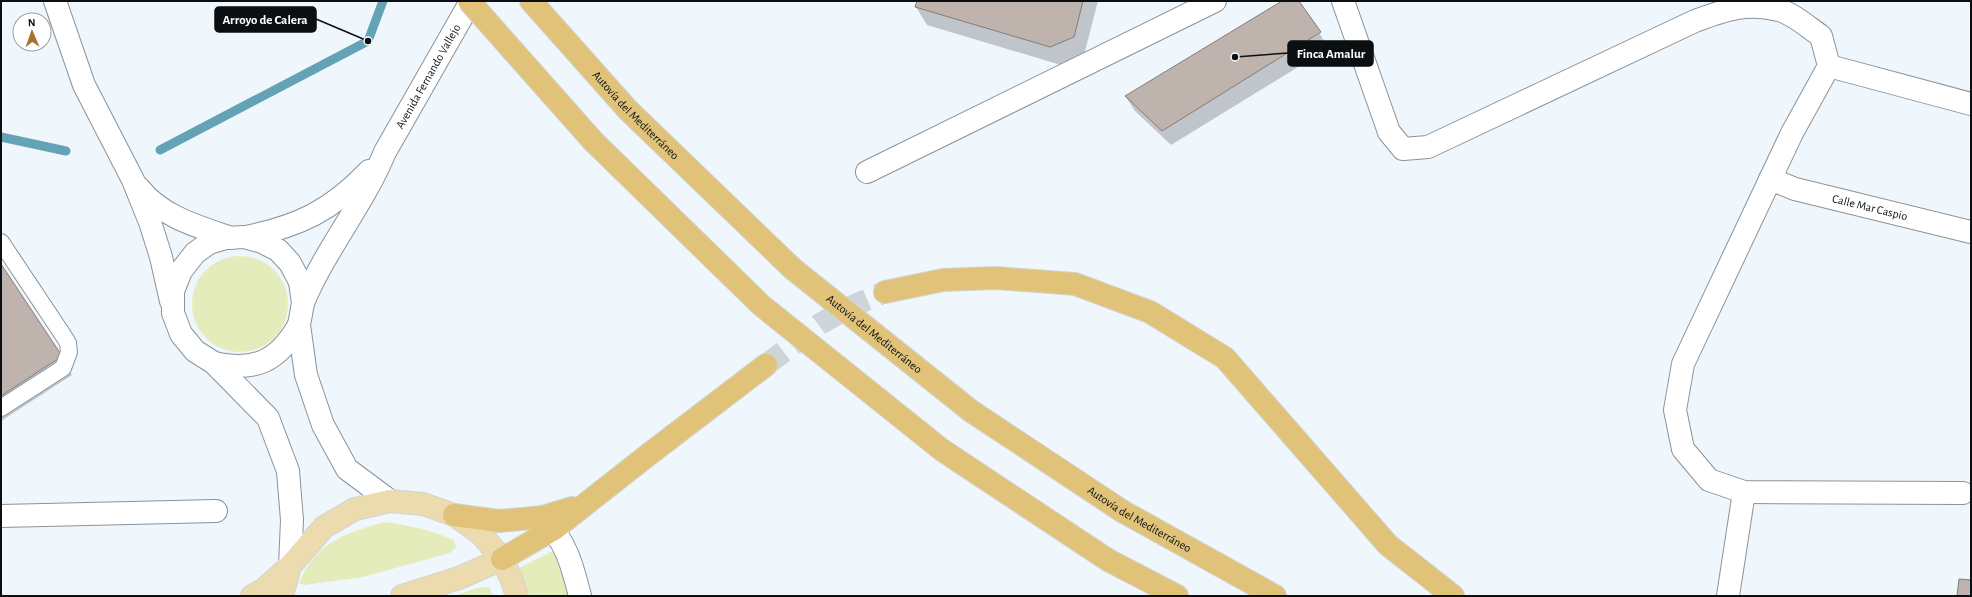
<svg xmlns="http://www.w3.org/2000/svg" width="1972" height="597" viewBox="0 0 1972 597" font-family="'Alegreya Sans',sans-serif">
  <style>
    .green { fill: #e3ecba }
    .shadow { fill: #0003 }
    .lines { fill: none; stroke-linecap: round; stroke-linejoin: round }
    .stream { stroke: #64a3b5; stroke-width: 9 }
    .building { fill: #beb3ad; stroke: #867c76 }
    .highway-tunnel { stroke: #cdd4da; stroke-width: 22; stroke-dasharray: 22 11; stroke-linecap: butt }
    .lane-casing { stroke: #8a939a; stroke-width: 18 }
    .street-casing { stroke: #8a939a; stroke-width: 24 }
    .primary-casing { stroke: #d3d4d4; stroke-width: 24 }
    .highway-casing { stroke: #d3d4d4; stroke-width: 24 }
    .lane { stroke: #fff; stroke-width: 16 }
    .street { stroke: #fff; stroke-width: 22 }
    .primary { stroke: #ecdbaf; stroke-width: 22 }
    .highway { stroke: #e0c379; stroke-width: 22 }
    .highway-bridge-casing { stroke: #d3d4d4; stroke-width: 24; stroke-linecap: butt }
    .highway-bridge { stroke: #e0c379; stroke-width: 22 }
    .labels { text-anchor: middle; stroke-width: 3.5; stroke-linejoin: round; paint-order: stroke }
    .street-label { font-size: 12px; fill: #0b0f11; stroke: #fff }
    .leader { fill: none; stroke: #0b0f11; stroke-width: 1.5 }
    .callout-dot { fill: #0b0f11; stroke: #fff; stroke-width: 1.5 }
    .callout { fill: #0b0f11; stroke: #0b0f11; stroke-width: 1.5 }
    .callout-label { font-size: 13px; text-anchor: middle; font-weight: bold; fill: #fff }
  </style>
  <rect width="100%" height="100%" fill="#eff7fd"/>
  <!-- green -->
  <g class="green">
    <circle cx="240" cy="304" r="48"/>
    <path d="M 384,522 C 409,525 430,530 454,540 L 456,547 L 450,553 L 363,577 L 305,585 L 299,583 C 316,542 346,533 384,522 Z"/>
    <polygon points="557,549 569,596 530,596 519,568"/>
    <polygon points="490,587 492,596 454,596 477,588"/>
  </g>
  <!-- shadow -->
  <g class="shadow">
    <polygon points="918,1 1098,1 1084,55 1061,65 927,25 916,7"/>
    <polygon points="1284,1 1298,1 1329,48 1171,145 1135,111 1126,97"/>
    <polygon points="1,266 72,375 1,421"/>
  </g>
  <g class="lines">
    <!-- stream -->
    <g class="stream">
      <polyline points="1,137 66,151"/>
      <polyline points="160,150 368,41 383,1"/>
    </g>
  </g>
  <!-- building -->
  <g class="building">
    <polygon points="917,1 1083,1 1074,37 1050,47 915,7"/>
    <polygon points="1282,1 1299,1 1321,32 1162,131 1125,96"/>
    <polygon points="1,264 62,356 1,396"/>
    <polygon points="1959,579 1971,580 1971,596 1957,596"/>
  </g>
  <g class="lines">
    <!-- highway-tunnel -->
    <polyline class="highway-tunnel" points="766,365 820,324 850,307 885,292"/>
    <defs>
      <polyline id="lane" points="1,242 63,335 68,343 69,352 63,368 1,408"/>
      <g id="street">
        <polyline points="55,1 84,85 133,180 150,222 161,257 171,301"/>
        <path d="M 1343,1 L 1389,132 L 1403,149 L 1428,147 L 1695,21 C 1725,10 1746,2 1779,10 C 1794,14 1809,28 1821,36 L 1829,66 L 1792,133 L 1683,364 L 1675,410 L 1683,449 L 1709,480 L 1744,492 L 1963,493"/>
        <polyline points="1829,66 1971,104"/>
        <polyline points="867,172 1215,1"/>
        <path id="s1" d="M 1770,179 L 1795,189 L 1971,232"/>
        <path d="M 139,188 C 160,216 199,227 231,238"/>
        <path d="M 246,237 C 299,226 331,211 369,171"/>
        <path id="s2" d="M 303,303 C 325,250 363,205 385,152 L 471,1"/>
        <path d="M 214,363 C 256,372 278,361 299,325"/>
        <polyline points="1,516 216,511"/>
        <path d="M 543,517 C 566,542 572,564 580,596"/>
        <polyline points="290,566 292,520 288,471 268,418 214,363 195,351 181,334 173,313 173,291 181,271 195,253 209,243 226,238 244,237 262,242 278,250 290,263 300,282 303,303 299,325 306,375 323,425 347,469 390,501"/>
        <polyline points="1728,596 1744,492"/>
      </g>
      <g id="primary">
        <polyline points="252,596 263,590 290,566"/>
        <polyline points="282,596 290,566 324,527 355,509 390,501 423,504 454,515 481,534 502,559 511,578 517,596"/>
        <polyline points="402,596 459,578 502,559"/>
      </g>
      <g id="highway">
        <path id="s3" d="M 531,1 L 628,110 L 793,269 L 971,411 L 1122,511 L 1275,596"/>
        <polyline points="593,141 761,305 942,450 1108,560 1177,596"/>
        <polyline points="885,292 943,280 996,278 1075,284 1150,312 1225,358 1388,545 1453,596"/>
        <polyline points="454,515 499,521 543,517 572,508"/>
        <polyline points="502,559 554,529 648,455 766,365"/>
      </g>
    </defs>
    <!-- lane casing -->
    <use href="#lane" class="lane-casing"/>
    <!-- street casing -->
    <use href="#street" class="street-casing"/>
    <!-- primary casing -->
    <use href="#primary" class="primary-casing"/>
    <!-- highway casing -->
    <use href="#highway" class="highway-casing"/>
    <!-- lane -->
    <use href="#lane" class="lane"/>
    <!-- street -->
    <use href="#street" class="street"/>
    <!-- primary -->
    <use href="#primary" class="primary"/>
    <!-- highway -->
    <use href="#highway" class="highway"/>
    <defs>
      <polyline id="highway-bridge" points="469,1 593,141"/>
    </defs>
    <!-- highway-bridge casing -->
    <use href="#highway-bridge" class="highway-bridge-casing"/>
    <!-- highway-bridge -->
    <use href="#highway-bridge" class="highway-bridge"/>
  </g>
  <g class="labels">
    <!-- street labels -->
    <g class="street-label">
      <text dy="4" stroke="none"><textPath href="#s2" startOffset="259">Avenida Fernando Vallejo</textPath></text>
      <text dy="4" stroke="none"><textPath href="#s3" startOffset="155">Autovía del Mediterráneo</textPath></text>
      <text dy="4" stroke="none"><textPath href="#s1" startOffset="104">Calle Mar Caspio</textPath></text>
      <text dy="4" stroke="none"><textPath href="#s3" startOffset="479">Autovía del Mediterráneo</textPath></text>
      <text dy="4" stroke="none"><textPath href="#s3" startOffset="803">Autovía del Mediterráneo</textPath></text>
    </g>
  </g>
  <!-- callouts -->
  <path class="leader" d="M368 41L316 19M1235 57L1288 53"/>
  <g class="callout-dot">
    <circle cx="368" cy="41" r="4"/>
    <circle cx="1235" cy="57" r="4"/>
  </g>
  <g class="callout">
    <rect x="215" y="7" width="101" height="25" rx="4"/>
    <rect x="1288" y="41" width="85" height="25" rx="4"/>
  </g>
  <g class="callout-label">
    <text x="265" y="24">Arroyo de Calera</text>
    <text x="1331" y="58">Finca Amalur</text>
  </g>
  <!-- border -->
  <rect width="1972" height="597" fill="none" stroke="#0b0f11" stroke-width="4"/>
  <!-- north arrow -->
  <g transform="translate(32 32) rotate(358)"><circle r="19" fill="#ffffff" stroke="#9d9fa0"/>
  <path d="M0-3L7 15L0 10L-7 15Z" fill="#aa702f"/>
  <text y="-6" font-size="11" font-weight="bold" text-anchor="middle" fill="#0b0f11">N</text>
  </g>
</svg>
